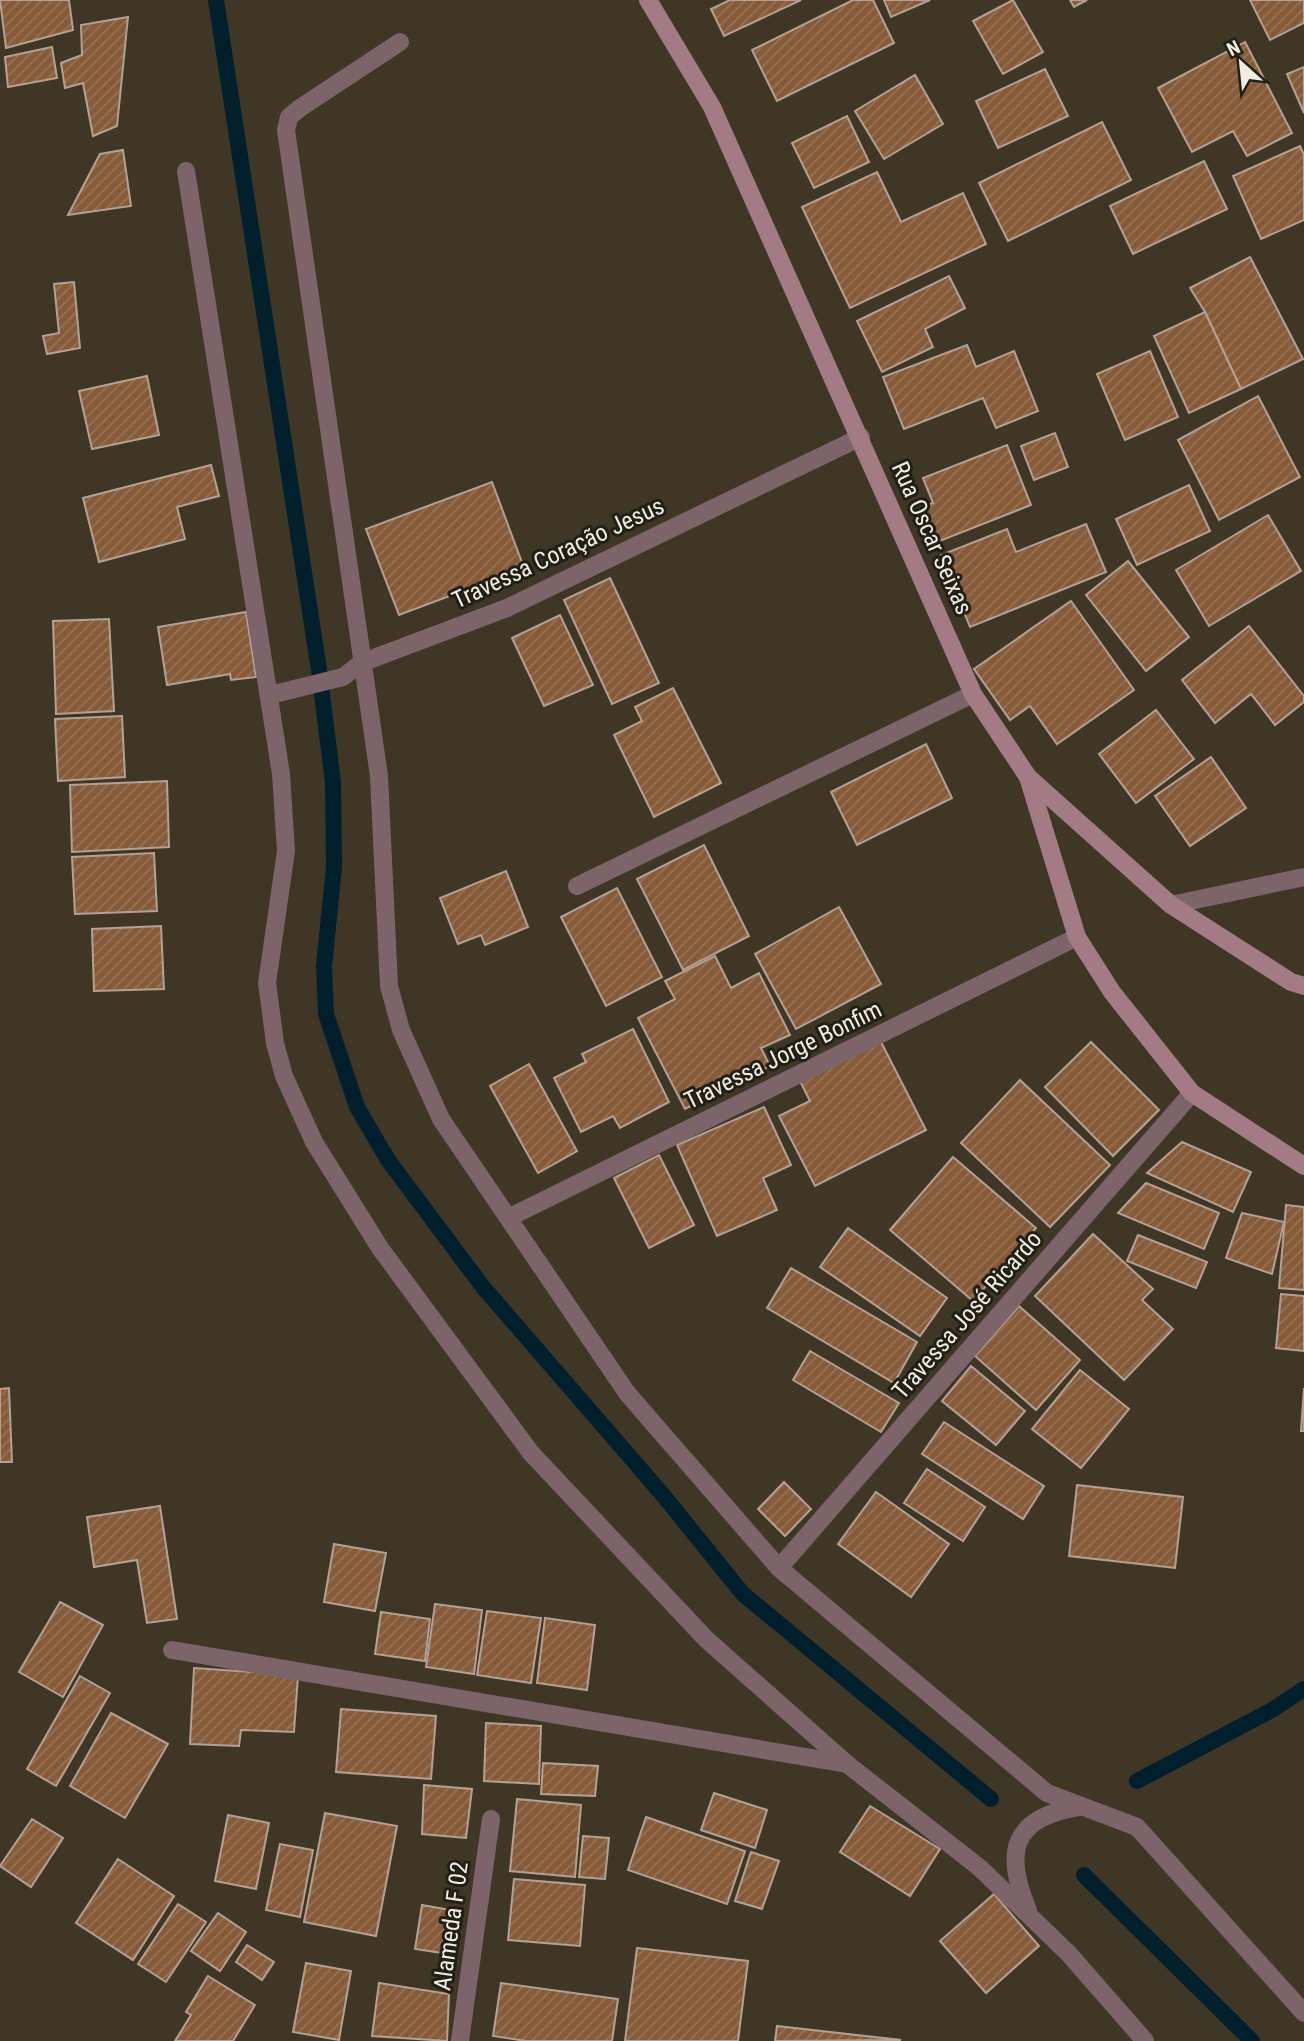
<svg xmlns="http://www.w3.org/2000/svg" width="1304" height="2041" viewBox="0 0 1304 2041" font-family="'Roboto Condensed',sans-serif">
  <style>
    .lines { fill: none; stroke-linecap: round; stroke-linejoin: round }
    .stream { stroke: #001f2c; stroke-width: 16 }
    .building { fill: url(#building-hatch); stroke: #b4a193; stroke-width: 2 }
    .lane { stroke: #7d646a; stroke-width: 18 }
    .secondary { stroke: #a37b85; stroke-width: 18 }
    .labels { text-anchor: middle; stroke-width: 6; stroke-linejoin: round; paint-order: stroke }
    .street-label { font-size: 24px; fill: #f2ede3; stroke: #221f17 }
  </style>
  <defs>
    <pattern id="building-hatch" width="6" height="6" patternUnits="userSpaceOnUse" patternTransform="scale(1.75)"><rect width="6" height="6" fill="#865b39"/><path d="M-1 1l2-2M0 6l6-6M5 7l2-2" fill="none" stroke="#987356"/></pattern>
  </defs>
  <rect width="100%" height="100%" fill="#3f3726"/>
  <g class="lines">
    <!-- stream -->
    <g class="stream">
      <polyline points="216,0 319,670 333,782 334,867 324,966 326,1014 357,1107 388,1160 483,1287 663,1495 743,1594 991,1799"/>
      <polyline points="1137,1781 1272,1710 1304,1689"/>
      <polyline points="1084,1875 1252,2041"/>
    </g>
  </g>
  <!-- building -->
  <g class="building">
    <polygon points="0,0 69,0 73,30 6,48"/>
    <polygon points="730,0 801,0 724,36 711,9"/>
    <polygon points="853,0 873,0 894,43 777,101 752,50"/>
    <polygon points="884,0 930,0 891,17"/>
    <polygon points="1013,0 1043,52 1003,74 973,21"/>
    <polygon points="1070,0 1087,0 1074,7"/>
    <polygon points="1250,0 1304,0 1304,23 1270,40"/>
    <polygon points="128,17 117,126 93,136 83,83 65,88 61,63 82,55 81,25"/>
    <polygon points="1245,42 1292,133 1247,156 1233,131 1192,152 1158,88"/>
    <polygon points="52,47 57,78 8,87 5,57"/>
    <polygon points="1304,67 1304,113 1287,74"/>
    <polygon points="1045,69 1068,116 998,148 976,101"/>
    <polygon points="915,75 943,124 884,159 855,111"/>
    <polygon points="847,116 869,162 814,188 792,143"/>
    <polygon points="1102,122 1131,180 1008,241 979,183"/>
    <polygon points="1300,146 1304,155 1304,220 1261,239 1233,176"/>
    <polygon points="123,150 131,206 68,215 100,154"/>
    <polygon points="1204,161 1227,209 1133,254 1110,206"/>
    <polygon points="877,172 901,222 963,193 986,244 850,308 802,207"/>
    <polygon points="1250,257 1303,359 1241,389 1205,312 1190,288"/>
    <polygon points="949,276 965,308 925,329 933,347 882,372 857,321"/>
    <polygon points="74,282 80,348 47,354 43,336 59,333 54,284"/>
    <polygon points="1205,312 1241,389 1189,413 1154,336"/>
    <polygon points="967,345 976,367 1014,351 1038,411 996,428 983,398 904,429 883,377"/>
    <polygon points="1150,351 1178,417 1125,440 1097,374"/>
    <polygon points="147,376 159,435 92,449 79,391"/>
    <polygon points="1258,396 1300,477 1219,520 1178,440"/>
    <polygon points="1055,433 1068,467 1034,480 1021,446"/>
    <polygon points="1007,445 1031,505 927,546 914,511 933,503 923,478"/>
    <polygon points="211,465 219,496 177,507 185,539 99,562 83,498"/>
    <polygon points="492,482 524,568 399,615 366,529"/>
    <polygon points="1189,485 1210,531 1137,565 1116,519"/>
    <polygon points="1268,515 1301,571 1209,626 1176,570"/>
    <polygon points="1086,524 1106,572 970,627 941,555 1007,529 1016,552"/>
    <polygon points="1128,561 1189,637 1146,671 1086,595"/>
    <polygon points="610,578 659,683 612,704 564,600"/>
    <polygon points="1071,601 1134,690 1057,744 1030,706 1010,720 974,669"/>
    <polygon points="246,612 256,677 231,680 230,674 167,685 158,627"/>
    <polygon points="560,615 593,685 544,706 512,638"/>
    <polygon points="109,619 114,711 56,714 53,621"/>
    <polygon points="1249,626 1304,696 1304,702 1275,725 1251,694 1215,723 1182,680"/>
    <polygon points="673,688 721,783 654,817 614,735 642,721 635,707"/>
    <polygon points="1156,710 1194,759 1136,803 1099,754"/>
    <polygon points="122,716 125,777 58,781 55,719"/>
    <polygon points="926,744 952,798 857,845 831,792"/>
    <polygon points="1211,757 1246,808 1190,846 1155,796"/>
    <polygon points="167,781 169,847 72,852 70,785"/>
    <polygon points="704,845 749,936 683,970 637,879"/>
    <polygon points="154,853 157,911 75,914 72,857"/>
    <polygon points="506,871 528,927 485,945 481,935 458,944 440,898"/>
    <polygon points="617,888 662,977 606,1006 561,917"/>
    <polygon points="839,907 881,984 796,1029 755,954"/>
    <polygon points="161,926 164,989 94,991 92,929"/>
    <polygon points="715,956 731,988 759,973 790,1035 761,1048 770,1066 685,1109 638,1018 675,999 665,981"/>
    <polygon points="633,1029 669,1102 620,1128 613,1116 581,1132 554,1078 586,1062 582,1054"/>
    <polygon points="879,1038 926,1130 815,1186 779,1116 810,1101 799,1079"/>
    <polygon points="1091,1042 1159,1110 1113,1156 1045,1087"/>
    <polygon points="529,1064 577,1151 538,1173 490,1086"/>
    <polygon points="1020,1080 1110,1165 1050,1227 961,1143"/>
    <polygon points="764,1107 791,1165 763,1178 777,1210 717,1236 677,1145"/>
    <polygon points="1182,1142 1251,1172 1233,1212 1147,1173"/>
    <polygon points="659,1155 694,1225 649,1248 614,1178"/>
    <polygon points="953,1157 1036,1228 973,1301 890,1230"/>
    <polygon points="1146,1183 1219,1213 1204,1249 1118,1213"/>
    <polygon points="1286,1205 1304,1207 1304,1290 1279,1288"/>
    <polygon points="1242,1213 1284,1222 1272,1274 1226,1258"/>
    <polygon points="848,1228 947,1298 920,1336 820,1267"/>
    <polygon points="1093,1234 1153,1289 1142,1300 1173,1329 1124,1380 1035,1296"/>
    <polygon points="1138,1235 1207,1262 1196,1288 1127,1261"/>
    <polygon points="791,1268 917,1342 894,1383 767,1308"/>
    <polygon points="1281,1294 1304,1296 1304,1351 1276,1348"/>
    <polygon points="1019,1306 1080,1360 1036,1410 975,1356"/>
    <polygon points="810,1351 899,1403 881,1432 793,1380"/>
    <polygon points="971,1366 1025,1411 996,1445 942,1401"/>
    <polygon points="1080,1370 1129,1409 1081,1468 1032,1429"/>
    <polygon points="9,1388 12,1462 0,1462 0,1389"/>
    <polygon points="1304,1388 1304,1431 1301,1431"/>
    <polygon points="944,1422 1044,1486 1023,1519 922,1454"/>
    <polygon points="927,1469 985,1507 963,1541 904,1503"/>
    <polygon points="784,1482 811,1509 785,1536 758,1509"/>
    <polygon points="1077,1485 1183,1497 1175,1568 1069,1556"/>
    <polygon points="876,1492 949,1544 911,1597 838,1544"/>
    <polygon points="160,1506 177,1619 147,1623 137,1560 94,1567 87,1517"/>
    <polygon points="334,1544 386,1553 375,1611 324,1602"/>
    <polygon points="60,1602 103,1625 63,1697 19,1672"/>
    <polygon points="435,1604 482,1610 474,1674 426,1667"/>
    <polygon points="487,1611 541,1618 531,1683 477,1675"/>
    <polygon points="381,1612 430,1619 425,1661 375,1654"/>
    <polygon points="545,1618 595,1625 587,1690 537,1683"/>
    <polygon points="194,1668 298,1675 294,1732 241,1730 239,1746 190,1744"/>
    <polygon points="80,1676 110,1693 56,1786 27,1769"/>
    <polygon points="341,1709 436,1716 431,1779 336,1772"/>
    <polygon points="111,1713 168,1744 125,1818 70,1786"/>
    <polygon points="486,1723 541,1726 539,1784 484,1781"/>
    <polygon points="543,1763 598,1766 595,1796 541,1794"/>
    <polygon points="424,1785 472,1789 466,1838 422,1834"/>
    <polygon points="714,1793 767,1810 755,1848 701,1830"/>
    <polygon points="517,1799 581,1805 575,1877 510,1871"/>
    <polygon points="870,1806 940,1849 910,1896 840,1852"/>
    <polygon points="325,1813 397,1826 376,1936 304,1922"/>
    <polygon points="228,1815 269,1823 256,1889 215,1881"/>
    <polygon points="646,1817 745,1851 727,1904 628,1870"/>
    <polygon points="32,1819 63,1838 31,1887 0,1866"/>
    <polygon points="583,1836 609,1838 605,1879 579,1877"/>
    <polygon points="280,1844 313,1850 300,1917 266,1910"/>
    <polygon points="751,1852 779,1861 762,1909 735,1901"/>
    <polygon points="118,1859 174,1896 133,1960 76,1923"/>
    <polygon points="514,1879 585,1885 580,1946 508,1940"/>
    <polygon points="994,1894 1039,1946 986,1993 940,1941"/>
    <polygon points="178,1904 206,1922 166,1982 138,1964"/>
    <polygon points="422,1905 456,1911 449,1954 415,1949"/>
    <polygon points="218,1913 246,1932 220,1971 191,1951"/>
    <polygon points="247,1945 274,1962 262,1980 236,1962"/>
    <polygon points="637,1948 748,1961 738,2041 625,2041"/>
    <polygon points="306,1963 351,1971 339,2040 293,2032"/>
    <polygon points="208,1976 255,2005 233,2041 175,2041 191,2015 186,2012"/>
    <polygon points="379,1983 449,1994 447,2041 372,2036"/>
    <polygon points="501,1983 618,1999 612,2041 526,2041 493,2036"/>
    <polygon points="777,2026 901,2040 775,2041"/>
  </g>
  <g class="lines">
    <!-- lane -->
    <g class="lane">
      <polyline points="400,42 300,108 289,117 286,130 379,776 389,986 401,1030 441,1119 627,1393 779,1568 1047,1793 1137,1827 1304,2013"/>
      <polyline points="186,171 281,774 286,851 267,983 275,1043 284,1076 314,1142 380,1248 531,1453 706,1639 847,1764 980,1868 1069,1954 1145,2041"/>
      <polyline points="270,695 343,677 361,663 507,608 861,437"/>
      <polyline points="577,886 973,694"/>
      <polyline points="1171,905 1304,877"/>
      <polyline points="510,1217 1077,937"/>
      <polyline points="779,1568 1192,1093"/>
      <polyline points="172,1650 847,1764"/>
      <path d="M 1028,1910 C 1004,1853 1011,1818 1078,1807"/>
      <polyline points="460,2041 491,1819"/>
    </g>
    <!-- secondary -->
    <g class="secondary">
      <polyline points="648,0 712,107 973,694 1028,777 1171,905 1291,982 1304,986"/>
      <polyline points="1028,777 1077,937 1112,992 1192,1093 1304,1166"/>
    </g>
  </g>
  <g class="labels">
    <!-- street labels -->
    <g class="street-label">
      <text transform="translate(932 538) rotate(66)" y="8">Rua Oscar Seixas</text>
      <text transform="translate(558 553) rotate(-25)" y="8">Travessa Coração Jesus</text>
      <text transform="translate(783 1055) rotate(-26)" y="8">Travessa Jorge Bonfim</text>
      <text transform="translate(967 1315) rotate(-49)" y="8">Travessa José Ricardo</text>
      <text transform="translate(451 1926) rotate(-82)" y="8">Alameda F 02</text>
    </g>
  </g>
  <!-- north arrow -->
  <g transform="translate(1241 63) rotate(333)" stroke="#221f17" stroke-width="5" paint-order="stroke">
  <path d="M0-5L12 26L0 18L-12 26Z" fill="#f2ede3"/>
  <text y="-10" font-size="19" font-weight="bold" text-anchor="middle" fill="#f2ede3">N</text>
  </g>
</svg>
